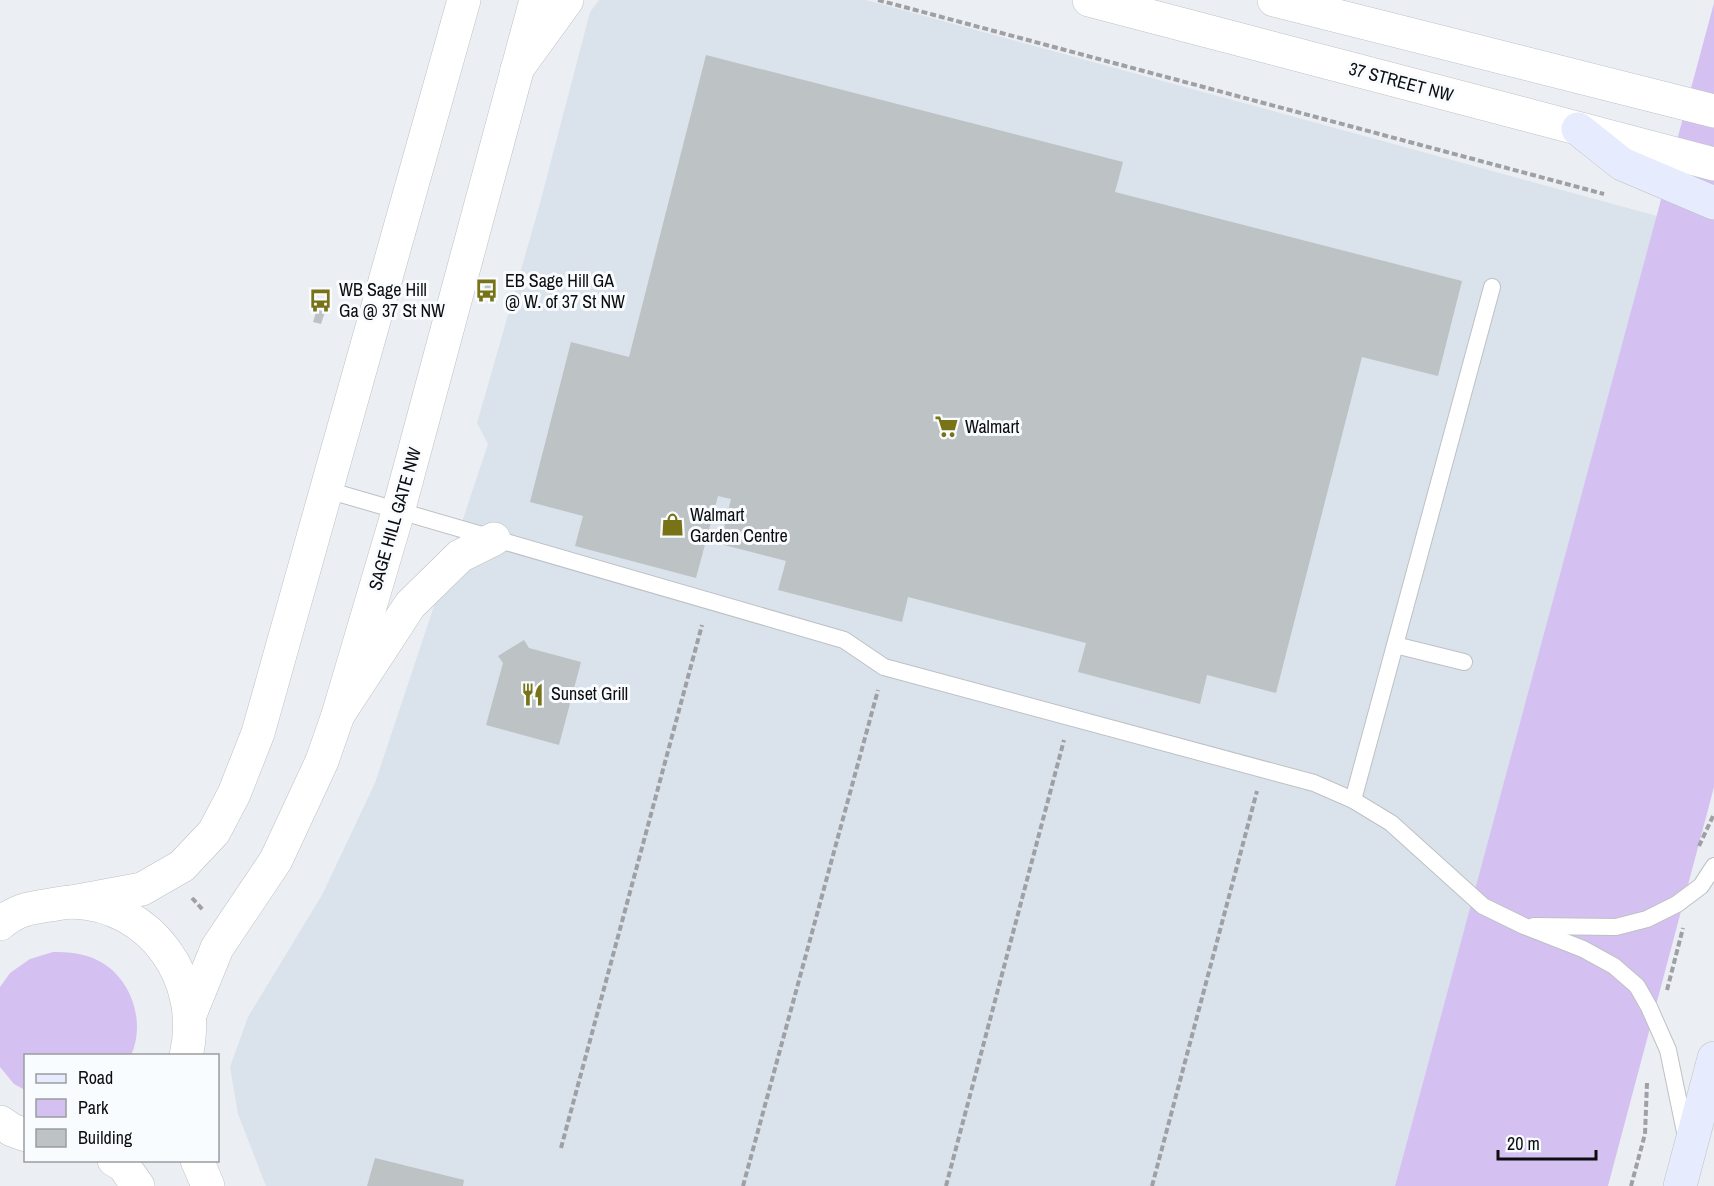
<svg xmlns="http://www.w3.org/2000/svg" width="1714" height="1186" viewBox="0 0 1714 1186" font-family="'Archivo Narrow',sans-serif">
  <style>
    .built { fill: #dae3ec }
    .green { fill: #d5c1f1 }
    .building { fill: #bdc2c4 }
    .lines { fill: none; stroke-linecap: round; stroke-linejoin: round }
    .service-casing { stroke: #bdc1c4; stroke-width: 18 }
    .minor-casing { stroke: #bdc1c4; stroke-width: 34 }
    .tertiary-casing { stroke: #bdc1c4; stroke-width: 34 }
    .secondary-casing { stroke: #bdc1c4; stroke-width: 34 }
    .path { stroke: #9ea0a4; stroke-width: 4; stroke-dasharray: 6 3; stroke-linecap: butt }
    .service { stroke: #fff; stroke-width: 16 }
    .minor { stroke: #fff; stroke-width: 33 }
    .tertiary { stroke: #fff; stroke-width: 33 }
    .secondary { stroke: #e7ebfe; stroke-width: 33 }
    .labels { text-anchor: middle; stroke-width: 6; stroke-linejoin: round; paint-order: stroke }
    .street-label { font-size: 18px; fill: #0c0d0f; stroke: #f9fcff }
    .poi-label { font-size: 18px; fill: #0c0d0f; stroke: #f9fcff; text-anchor: start }
  </style>
  <rect width="100%" height="100%" fill="#ebeef2"/>
  <!-- built -->
  <polygon class="built" points="599,0 866,0 1657,216 1395,1186 266,1186 238,1114 230,1067 248,1017 322,895 375,783 488,444 477,423 539,207 590,12"/>
  <!-- green -->
  <g class="green">
    <polygon points="1714,3 1714,787 1608,1186 1395,1186"/>
    <path d="M 53,952 C 69,952 84,953 99,961 C 132,978 146,1023 131,1055 L 26,1056 L 25,1090 L 14,1084 L 0,1067 L 0,987 L 10,973 L 30,959 Z"/>
  </g>
  <!-- building -->
  <g class="building">
    <polygon points="706,55 1123,162 1115,192 1462,281 1438,376 1362,357 1276,693 1207,675 1200,704 1078,672 1086,643 908,597 902,622 778,590 786,561 720,544 731,499 718,496 696,578 575,546 583,516 530,502 571,342 629,357"/>
    <polygon points="486,283 493,285 490,299 482,297"/>
    <polygon points="317,309 325,312 321,324 313,322"/>
    <polygon points="524,640 529,648 581,662 559,745 486,725 503,663 498,656"/>
    <polygon points="375,1158 464,1180 463,1186 367,1186"/>
  </g>
  <g class="lines">
    <defs>
      <g id="service">
        <polyline points="327,490 844,640 884,667 1314,783 1353,800 1391,823 1483,906 1524,926 1583,949 1614,966 1637,986 1649,1007 1668,1050 1686,1137"/>
        <polyline points="1395,645 1464,662"/>
        <polyline points="1353,800 1492,287"/>
        <polyline points="1534,926 1616,927 1647,919 1677,904 1701,886 1714,866"/>
      </g>
      <g id="minor">
        <polyline points="72,902 142,889 182,866 214,832 234,794 258,733 464,0"/>
        <path d="M 0,924 C 16,910 29,908 50,905 C 57,904 65,902 73,902 C 152,905 204,980 186,1056"/>
        <polyline points="191,1012 217,948 276,860 322,761 338,715 398,512 536,0"/>
        <polyline points="0,1122 12,1130 26,1135"/>
        <polyline points="114,1160 123,1165 138,1186"/>
        <polyline points="197,1160 208,1186"/>
      </g>
      <g id="tertiary">
        <polyline points="1089,0 1714,164"/>
        <polyline points="1274,0 1714,111"/>
        <polyline points="517,69 567,0"/>
        <polyline points="338,715 410,605 460,556 494,539"/>
      </g>
      <g id="secondary">
        <polyline points="1578,129 1622,164 1714,203"/>
        <polyline points="1680,1186 1714,1058"/>
      </g>
    </defs>
    <!-- service casing -->
    <use href="#service" class="service-casing"/>
    <!-- minor casing -->
    <use href="#minor" class="minor-casing"/>
    <!-- tertiary casing -->
    <use href="#tertiary" class="tertiary-casing"/>
    <!-- secondary casing -->
    <use href="#secondary" class="secondary-casing"/>
    <!-- path -->
    <g class="path">
      <polyline points="878,0 1604,194"/>
      <polyline points="1699,846 1714,814"/>
      <polyline points="192,898 203,910"/>
      <polyline points="1667,990 1683,928"/>
      <polyline points="561,1148 702,625"/>
      <polyline points="743,1186 878,690"/>
      <polyline points="946,1186 1064,740"/>
      <polyline points="1152,1186 1257,791"/>
      <polyline points="1631,1186 1645,1134 1647,1083"/>
    </g>
    <!-- service -->
    <use href="#service" class="service"/>
    <!-- minor -->
    <use href="#minor" class="minor"/>
    <!-- tertiary -->
    <use href="#tertiary" class="tertiary"/>
    <!-- secondary -->
    <use href="#secondary" class="secondary"/>
  </g>
  <!-- icons -->
  <defs>
    <symbol id="bus-bare" viewBox="-9 -9 18 18"><path d="M-5-6H5V4H4V6H2V4H-2V6H-4V4H-5ZM-3.5-4V0h7V-4ZM-3.5 1.2v1.5H-2V1.2ZM2 1.2v1.5H3.5V1.2Z" fill="#787316" stroke="#f9fcff" stroke-width="2.5" paint-order="stroke"/></symbol>
    <symbol id="supermarket-bare" viewBox="-9 -9 18 18"><path d="M-6-5.5h2.5l.6 2H6L4.5 2H-2.5L-4.4-4H-6ZM-1.5 3.2a1.3 1.3 0 1 0 .1 0ZM3 3.2a1.3 1.3 0 1 0 .1 0Z" fill="#787316" stroke="#f9fcff" stroke-width="2.5" paint-order="stroke"/></symbol>
    <symbol id="shop-bare" viewBox="-9 -9 18 18"><path d="M-5-2.5h2.3a2.7 3.5 0 0 1 5.4 0H5L5.5 6h-11ZM-1.5-2.5h3a1.5 2.3 0 0 0-3 0Z" fill="#787316" stroke="#f9fcff" stroke-width="2.5" paint-order="stroke"/></symbol>
    <symbol id="restaurant-bare" viewBox="-9 -9 18 18"><path d="M-5-6h1v4h1v-4h1v4h1v-4h1v5L-1.5 .5V6h-2V.5L-5-1ZM5-6V6H3V1.5H1.5Q1.5-4 5-6Z" fill="#787316" stroke="#f9fcff" stroke-width="2.5" paint-order="stroke"/></symbol>
  </defs>
  <g fill-rule="evenodd">
    <use href="#bus-bare" x="470" y="274" width="33" height="33"/>
    <use href="#bus-bare" x="304" y="284" width="33" height="33"/>
    <use href="#supermarket-bare" x="930" y="410" width="33" height="33"/>
    <use href="#shop-bare" x="656" y="508" width="33" height="33"/>
    <use href="#restaurant-bare" x="516" y="678" width="33" height="33"/>
  </g>
  <g class="labels">
    <!-- street labels -->
    <g class="street-label">
      <text transform="translate(1401 82) rotate(15)" y="6">37 STREET NW</text>
      <text transform="translate(395 519) rotate(-74)" y="6">SAGE HILL GATE NW</text>
    </g>
    <!-- poi labels -->
    <g class="poi-label">
      <text x="505" y="287">EB Sage Hill GA<tspan x="505" dy="21">@ W. of 37 St NW</tspan></text>
      <text x="339" y="296">WB Sage Hill<tspan x="339" dy="21">Ga @ 37 St NW</tspan></text>
      <text x="965" y="433">Walmart</text>
      <text x="690" y="521">Walmart<tspan x="690" dy="21">Garden Centre</tspan></text>
      <text x="551" y="700">Sunset Grill</text>
    </g>
  </g>
  <!-- legend -->
  <rect x="24" y="1054" width="195" height="108" fill="#f9fcff" stroke="#9a9c9f" stroke-width="1.5"/>
  <rect x="36" y="1074" width="30" height="9" fill="#e7ebfe" stroke="#9a9c9f" stroke-width="1.5"/>
  <text x="78" y="1084" font-size="18" fill="#0c0d0f">Road</text>
  <rect x="36" y="1099" width="30" height="18" fill="#d5c1f1" stroke="#9a9c9f" stroke-width="1.5"/>
  <text x="78" y="1114" font-size="18" fill="#0c0d0f">Park</text>
  <rect x="36" y="1129" width="30" height="18" fill="#bdc2c4" stroke="#9a9c9f" stroke-width="1.5"/>
  <text x="78" y="1144" font-size="18" fill="#0c0d0f">Building</text>
  <!-- scale -->
  <path d="M1498 1150v9h98v-9" fill="none" stroke="#0c0d0f" stroke-width="3"/>
  <text x="1507" y="1150" font-size="18" fill="#0c0d0f" stroke="#f9fcff" stroke-width="4.5" paint-order="stroke">20 m</text>
</svg>
